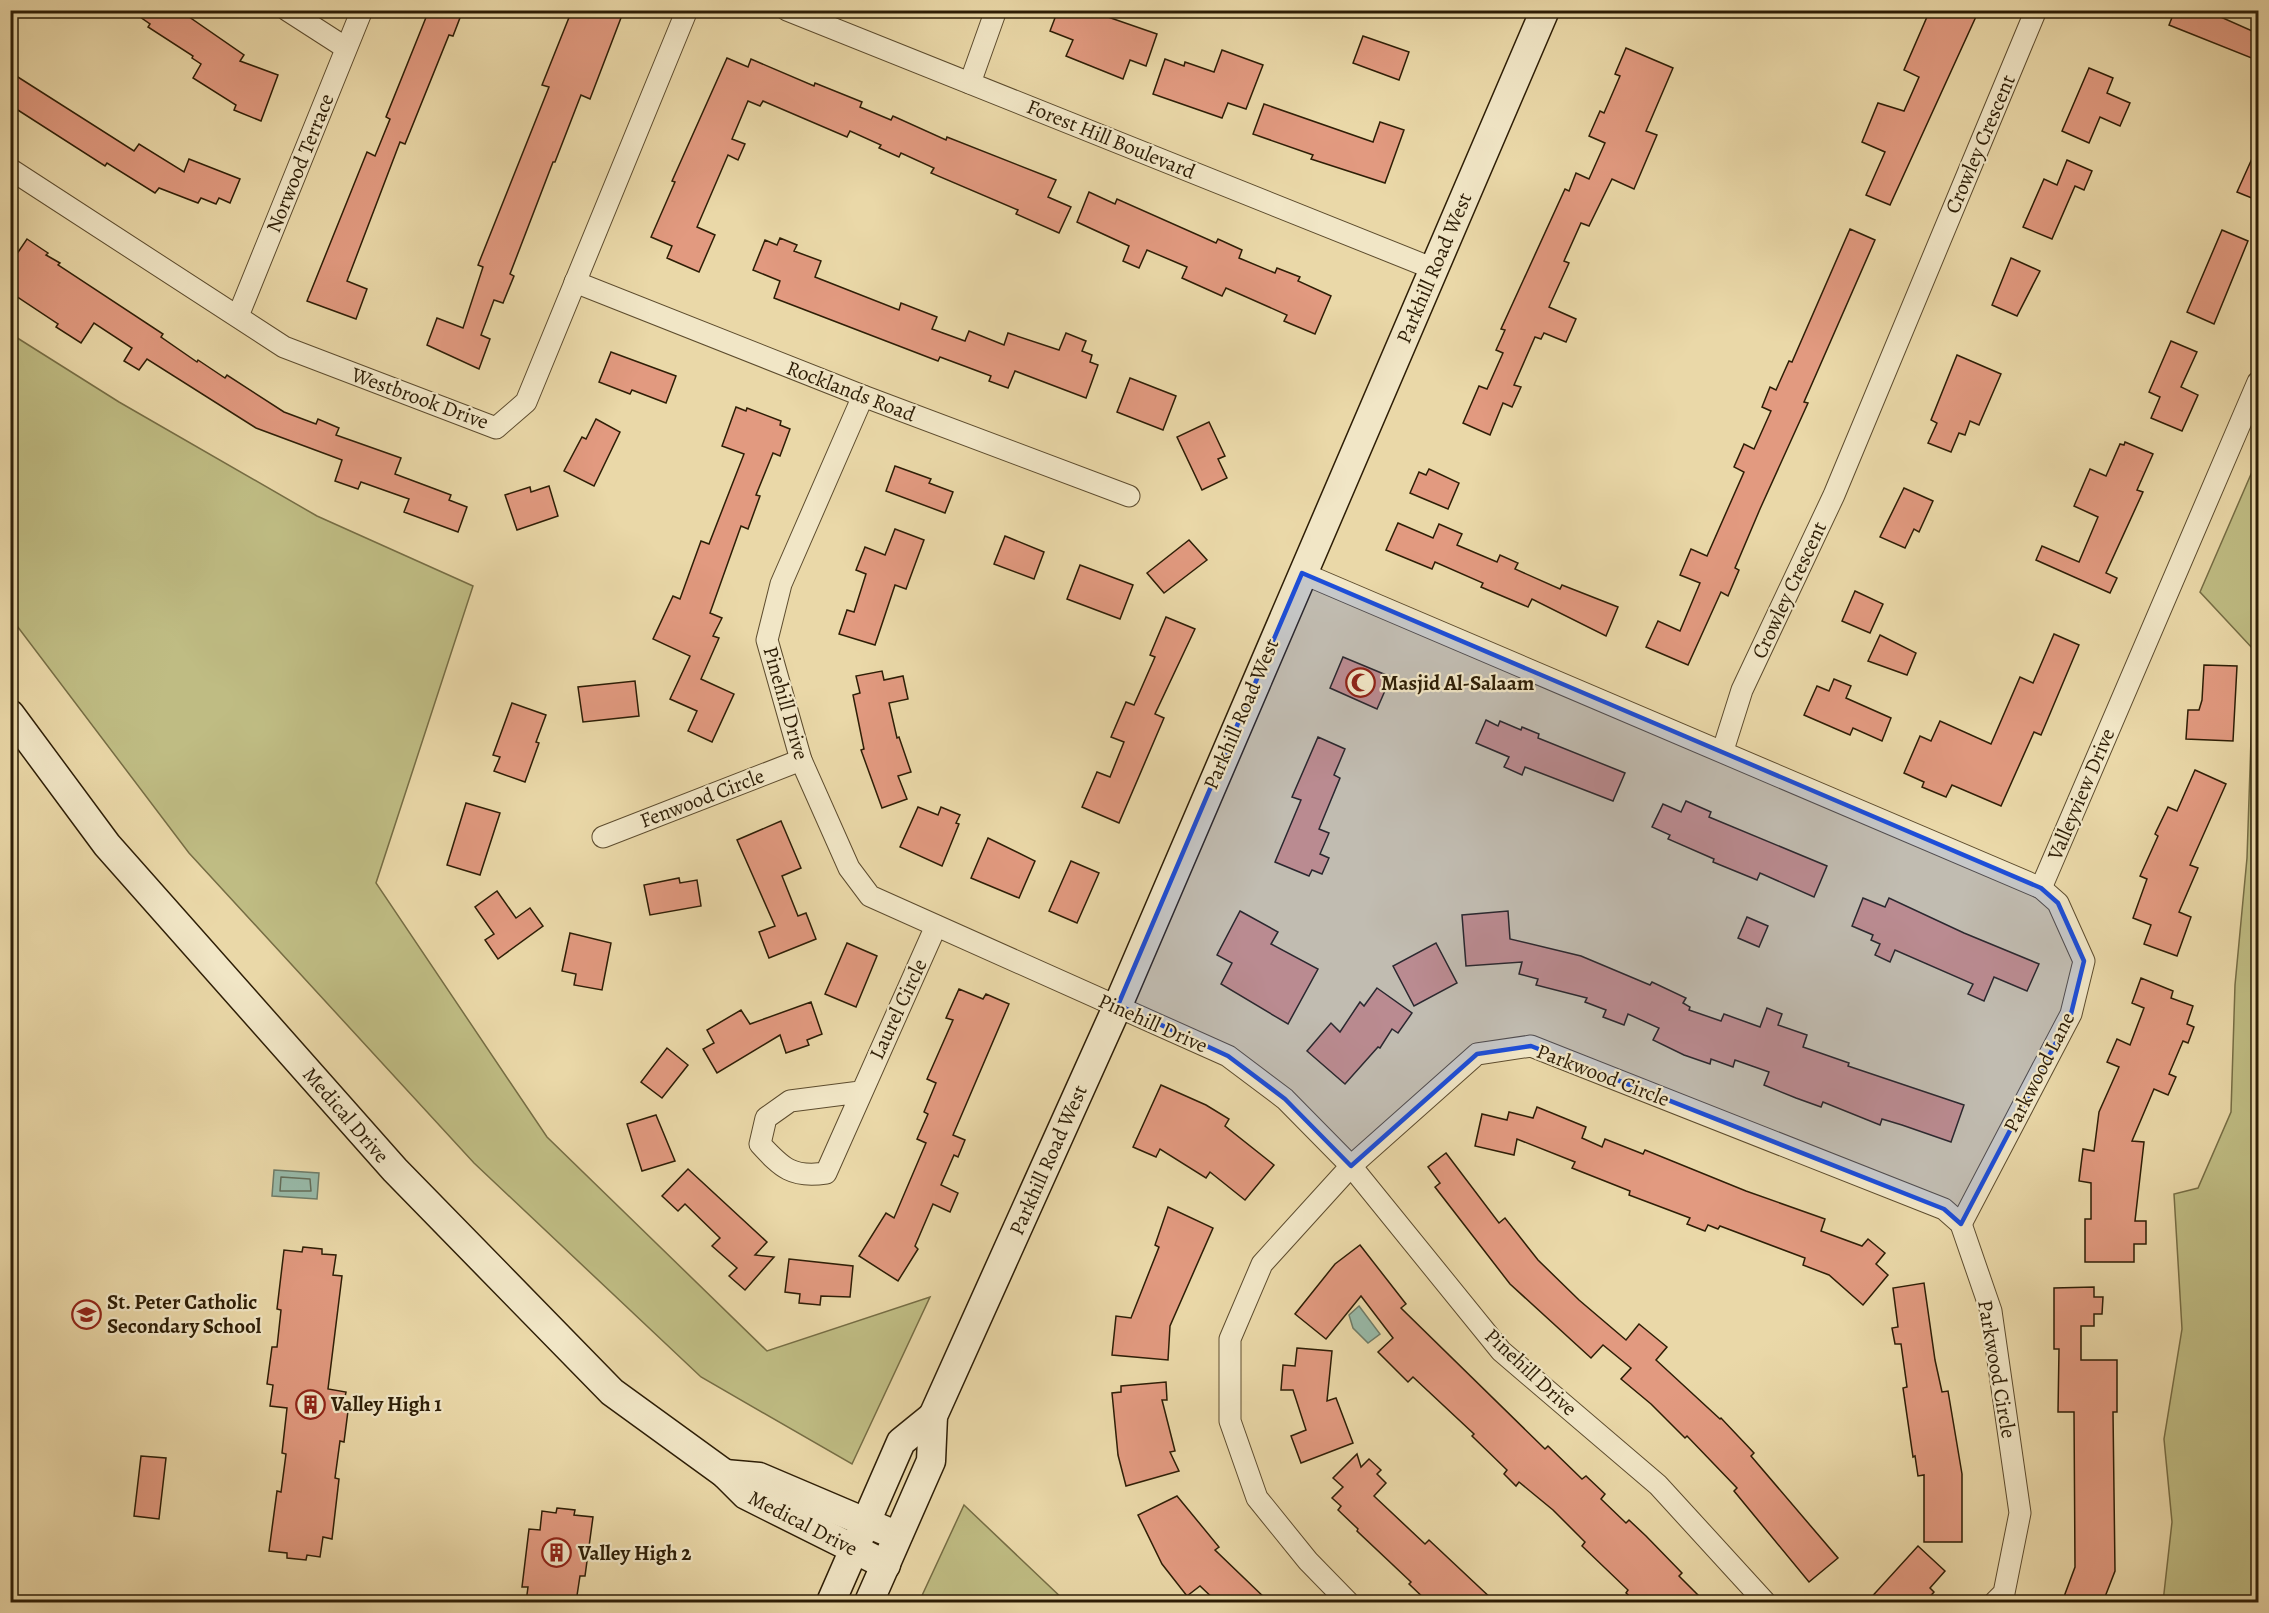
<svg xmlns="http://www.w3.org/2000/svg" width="2269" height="1613" viewBox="0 0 2269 1613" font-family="Alegreya,serif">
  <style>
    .green { fill: #bfbc83; stroke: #766d44; stroke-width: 1.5 }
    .water { fill: #98baa9; stroke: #6e7c68; stroke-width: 1.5 }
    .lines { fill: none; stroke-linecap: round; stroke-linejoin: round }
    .shore { stroke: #636c58; stroke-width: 1.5 }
    .building { fill: #e29a80; stroke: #2e1e06; stroke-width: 1.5 }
    .street-casing { stroke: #5d4c2e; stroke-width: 23 }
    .secondary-casing { stroke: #2e1e06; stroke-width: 31 }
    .street { stroke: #f1e6c6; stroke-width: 21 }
    .secondary { stroke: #f1e6c6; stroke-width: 28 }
    .marked { fill: #1d4ed8; fill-opacity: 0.2; stroke: #1d4ed8; stroke-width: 4.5; stroke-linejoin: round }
    .labels { text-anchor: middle; stroke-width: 4.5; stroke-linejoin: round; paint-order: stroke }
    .street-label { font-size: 21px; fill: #2e1e06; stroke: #f1e6c6 }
    .poi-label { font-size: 21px; font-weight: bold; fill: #2e1e06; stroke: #f1e6c6; text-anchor: start }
  </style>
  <rect width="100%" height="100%" fill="#ead8a8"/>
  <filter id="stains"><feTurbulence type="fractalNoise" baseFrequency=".00333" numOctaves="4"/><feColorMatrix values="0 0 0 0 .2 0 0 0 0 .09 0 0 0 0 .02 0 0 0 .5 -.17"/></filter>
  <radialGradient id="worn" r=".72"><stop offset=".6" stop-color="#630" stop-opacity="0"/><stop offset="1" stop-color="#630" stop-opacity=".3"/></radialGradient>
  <!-- green -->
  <g class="green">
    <polygon points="11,334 119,402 317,516 473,586 376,883 547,1137 767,1351 930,1297 852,1464 701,1377 474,1163 189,853 11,618"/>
    <polygon points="2258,458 2258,1602 2163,1602 2172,1522 2164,1439 2182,1329 2174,1194 2198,1188 2231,1112 2235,985 2247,858 2254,650 2200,592"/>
    <polygon points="964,1505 1066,1602 919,1602"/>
  </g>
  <!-- water -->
  <g class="water">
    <polygon points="274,1170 319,1173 317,1199 272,1196"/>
    <polygon points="1359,1306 1380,1334 1368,1343 1353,1328 1349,1315"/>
  </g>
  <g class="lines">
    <!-- shore -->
    <polygon class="shore" points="281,1177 310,1179 311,1191 280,1191"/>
  </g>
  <!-- building -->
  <g class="building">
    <polygon points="130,10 179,10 244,55 240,61 278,75 261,121 234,110 236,105 193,78 201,64 192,58 193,56 148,27 150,24"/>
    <polygon points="429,10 463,10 453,36 449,35 405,144 400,142 347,281 367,289 356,319 307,301 367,152 375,156 390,119 386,117"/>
    <polygon points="572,10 624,10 590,99 581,95 555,162 553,162 510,274 514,276 503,303 494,300 481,335 490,339 479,369 427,345 437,318 463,328 483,267 478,265 549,87 542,85"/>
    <polygon points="1058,10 1107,10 1105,16 1157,34 1146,66 1130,60 1123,79 1066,56 1073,40 1050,31"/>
    <polygon points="1930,10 1979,10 1890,205 1866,195 1885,152 1862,142 1878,103 1904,111 1919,77 1904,70"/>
    <polygon points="2175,10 2205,10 2259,34 2259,61 2169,25"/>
    <polygon points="1363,36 1409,52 1399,80 1353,63"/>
    <polygon points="1626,48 1673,68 1646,131 1657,135 1634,189 1612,179 1589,226 1581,223 1564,261 1569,263 1549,307 1576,319 1566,342 1544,333 1541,339 1535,337 1514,385 1521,387 1512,407 1503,403 1490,435 1463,423 1479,386 1487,389 1503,353 1496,350 1505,330 1501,329 1565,189 1569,191 1576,173 1589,179 1605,143 1589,136 1600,111 1604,113 1620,76 1615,74"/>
    <polygon points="1222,50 1263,65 1246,109 1228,103 1222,118 1153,94 1165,59 1184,66 1185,62 1214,72"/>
    <polygon points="727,58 748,67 751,59 814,86 815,83 862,102 860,107 891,120 893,116 946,140 947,137 1056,180 1048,197 1071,207 1059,233 1016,214 1018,210 931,173 934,168 901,153 899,157 879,148 881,145 850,131 847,137 763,101 760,106 748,101 732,139 745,144 738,160 728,155 697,227 715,235 699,272 667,258 672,246 651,237 675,182 672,181"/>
    <polygon points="2089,68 2113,78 2107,93 2130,103 2120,126 2100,117 2089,143 2062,131"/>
    <polygon points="10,72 134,151 139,144 184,172 189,159 240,179 230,203 219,198 216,204 201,198 198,203 159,188 155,193 107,163 105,166 10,105"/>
    <polygon points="1264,104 1373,142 1380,122 1404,130 1385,183 1311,159 1313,155 1253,134"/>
    <polygon points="2259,143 2259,201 2237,192"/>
    <polygon points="2067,160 2092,171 2084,190 2075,186 2052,239 2023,227 2044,179 2057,185"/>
    <polygon points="1089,192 1115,204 1117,199 1216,243 1218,239 1242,250 1239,258 1275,273 1277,268 1300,277 1298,281 1331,296 1315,334 1284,321 1287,315 1226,288 1222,296 1182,278 1187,267 1147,250 1139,268 1123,261 1129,246 1077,222"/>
    <polygon points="1850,229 1875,240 1804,402 1808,403 1760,509 1735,568 1739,570 1728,596 1721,592 1688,665 1646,647 1658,621 1680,631 1700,583 1680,575 1691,549 1707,556 1744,472 1734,467 1744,444 1754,449 1771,411 1762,407 1770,387 1776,390 1789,361 1792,362"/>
    <polygon points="2222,230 2248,241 2214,324 2187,312"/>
    <polygon points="780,238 797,245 794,251 821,261 815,277 899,310 901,303 937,317 932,329 965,341 969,331 1004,345 1008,333 1059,350 1066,333 1086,341 1082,351 1092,355 1090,362 1098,365 1086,398 1015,371 1008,388 989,381 991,376 940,357 938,361 774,298 780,281 753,270 765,240 777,245"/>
    <polygon points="27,239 48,253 46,255 60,263 58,265 163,334 161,337 197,362 198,360 225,378 227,375 284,412 316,424 318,419 339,428 336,435 401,458 395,474 451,495 449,500 467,507 458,532 404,512 409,499 361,482 358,489 335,481 342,460 256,428 147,359 139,370 124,361 132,348 94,323 81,343 56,327 58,324 10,292 10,264"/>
    <polygon points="2011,258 2040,271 2017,316 1992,305"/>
    <polygon points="2171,341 2197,352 2181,387 2198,395 2182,431 2151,418 2160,397 2149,392"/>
    <polygon points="611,352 676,376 666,403 632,390 630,394 599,382"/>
    <polygon points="1957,355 2001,374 1979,425 1970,421 1965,435 1959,433 1951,452 1928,443 1937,423 1931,420"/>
    <polygon points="1130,378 1176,396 1163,430 1117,412"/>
    <polygon points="736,407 746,411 747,408 781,421 780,425 790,429 780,456 773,453 756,495 760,496 748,529 741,526 710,613 722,618 713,636 719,638 701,679 734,694 712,742 688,731 697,711 670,699 690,656 653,639 673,596 680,599 701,541 709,544 744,454 722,446"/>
    <polygon points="596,419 620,432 594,486 564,471 582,437 586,439"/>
    <polygon points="1209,422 1225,456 1218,459 1227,478 1202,490 1177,437"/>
    <polygon points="2125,442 2153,454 2137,490 2143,492 2106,573 2117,578 2110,593 2036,560 2042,546 2079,562 2098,517 2074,506 2090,469 2106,476 2120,444 2124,445"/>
    <polygon points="895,466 931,479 929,483 953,492 945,513 886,491"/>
    <polygon points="1429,469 1459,483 1448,509 1410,493 1419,472 1426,475"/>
    <polygon points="549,486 558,516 517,530 505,495 530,487 531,492"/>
    <polygon points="1904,488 1933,501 1919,532 1914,529 1905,548 1880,537"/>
    <polygon points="1398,523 1433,538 1439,524 1462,534 1457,545 1497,562 1500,555 1518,563 1515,569 1560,589 1562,585 1618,607 1606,636 1532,599 1528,607 1481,587 1483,583 1435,562 1432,569 1386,550"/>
    <polygon points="895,529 924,540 906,589 895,585 875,645 839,634 847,610 854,612 866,574 856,570 865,547 885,555"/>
    <polygon points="1005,536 1044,552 1034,579 994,564"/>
    <polygon points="1189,540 1207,560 1164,593 1147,573"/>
    <polygon points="1080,565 1133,585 1120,619 1067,599"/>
    <polygon points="1855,591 1883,604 1870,633 1842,621"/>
    <polygon points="1166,617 1195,629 1155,714 1164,718 1119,823 1082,807 1097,772 1110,777 1124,742 1111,737 1126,702 1134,705 1155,657 1150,655"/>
    <polygon points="2054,634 2079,645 2041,735 2034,732 2001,806 1952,785 1946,797 1922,787 1924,782 1904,773 1920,736 1931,741 1940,721 1991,744 2020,677 2033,683"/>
    <polygon points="1880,635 1916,653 1907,675 1868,661"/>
    <polygon points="1343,657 1391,677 1377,709 1330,688"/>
    <polygon points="2204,665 2237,666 2233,741 2186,739 2188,710 2199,710 2202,700"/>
    <polygon points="882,671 884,680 903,676 908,699 889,703 897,738 899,737 911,772 898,776 907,799 882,808 861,750 864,749 853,695 860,693 856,676"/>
    <polygon points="1834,679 1851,686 1846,698 1891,718 1882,741 1853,728 1850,735 1804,715 1817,686 1829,691"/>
    <polygon points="635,681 639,716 583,722 578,687"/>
    <polygon points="512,703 546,715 536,742 539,743 525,782 494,771 500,757 493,755"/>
    <polygon points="1486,720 1498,726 1500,721 1521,730 1522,727 1539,734 1538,738 1625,773 1613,801 1525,767 1522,775 1504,767 1509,757 1476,743"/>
    <polygon points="1318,737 1345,749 1334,775 1340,778 1319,829 1329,833 1320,854 1329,858 1322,874 1312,870 1309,876 1275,862 1301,800 1292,797"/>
    <polygon points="2195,770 2226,784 2190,865 2198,868 2179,912 2191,917 2177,956 2144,944 2151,925 2133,918 2147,879 2140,876 2158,836 2155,834 2168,807 2177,811"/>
    <polygon points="1686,801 1711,812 1709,817 1827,866 1814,897 1760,873 1757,880 1713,862 1714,859 1668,839 1670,835 1652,827 1663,804 1681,812"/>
    <polygon points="466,803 500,813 480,875 447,865"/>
    <polygon points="918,807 938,815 941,807 960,815 956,823 959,824 942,866 900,847"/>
    <polygon points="781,821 801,868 782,876 798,916 806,913 816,939 769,958 759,932 775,926 737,840"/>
    <polygon points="988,838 1035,861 1019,898 971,878"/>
    <polygon points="1071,861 1099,873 1077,923 1049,911"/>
    <polygon points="679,878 680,883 697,880 701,906 650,915 644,885"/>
    <polygon points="497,891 516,918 530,908 543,926 498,959 485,940 494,934 475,907"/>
    <polygon points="1863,898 1885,907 1889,898 1964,933 2039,964 2027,991 1994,977 1984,1001 1968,994 1973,984 1895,950 1890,962 1875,955 1880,944 1871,940 1873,935 1852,926"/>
    <polygon points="1240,911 1278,932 1271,944 1318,969 1288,1024 1221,984 1232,963 1217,955"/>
    <polygon points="1508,911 1510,939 1581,956 1650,985 1652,982 1686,998 1683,1003 1690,1007 1689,1010 1721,1021 1724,1014 1760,1027 1767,1008 1782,1014 1778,1025 1807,1035 1803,1047 1849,1063 1848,1066 1964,1105 1951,1142 1902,1125 1882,1119 1880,1125 1823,1102 1821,1107 1796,1098 1764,1085 1769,1072 1735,1060 1733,1067 1711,1059 1710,1064 1684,1055 1653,1040 1659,1028 1628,1014 1624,1025 1603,1017 1606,1010 1585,1002 1587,998 1536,985 1538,979 1519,974 1522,962 1466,966 1462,915"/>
    <polygon points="1747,917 1768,926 1759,947 1738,938"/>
    <polygon points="570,933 611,943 602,990 574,985 576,974 562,971"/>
    <polygon points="847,943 877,956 856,1007 825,994"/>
    <polygon points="1436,943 1457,983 1414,1006 1393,966"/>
    <polygon points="2141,978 2173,991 2171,998 2193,1006 2187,1024 2194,1027 2188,1043 2183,1041 2169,1074 2176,1077 2168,1095 2154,1089 2132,1141 2144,1142 2135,1221 2146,1221 2146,1244 2134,1244 2134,1262 2085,1262 2085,1219 2091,1219 2091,1183 2079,1181 2083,1149 2094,1151 2099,1112 2119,1067 2107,1062 2117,1039 2130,1045 2144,1008 2132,1003"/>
    <polygon points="1377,988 1412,1013 1398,1033 1392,1029 1380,1048 1378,1047 1345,1084 1307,1051 1331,1023 1340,1032 1360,1002 1364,1006"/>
    <polygon points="959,989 983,999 986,994 1009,1004 953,1135 965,1140 958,1157 954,1155 941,1185 958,1193 950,1212 933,1204 915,1246 918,1249 898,1281 859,1256 886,1213 894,1218 926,1143 917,1139 928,1114 924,1112 936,1083 927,1079 953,1020 946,1018"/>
    <polygon points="811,1002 822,1034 807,1040 809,1045 786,1053 780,1035 717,1073 703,1049 714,1043 707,1030 741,1010 750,1024"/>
    <polygon points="667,1048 688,1065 662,1098 641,1082"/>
    <polygon points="1161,1085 1206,1105 1229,1119 1225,1126 1274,1165 1245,1200 1210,1172 1206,1178 1160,1149 1156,1157 1133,1147"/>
    <polygon points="1537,1107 1586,1127 1582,1138 1602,1147 1605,1139 1643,1154 1645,1150 1746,1191 1825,1219 1821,1231 1862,1246 1868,1239 1885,1253 1876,1264 1888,1275 1863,1305 1829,1275 1803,1265 1805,1258 1720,1226 1718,1229 1708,1225 1705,1231 1687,1224 1690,1218 1629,1195 1630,1191 1572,1168 1575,1162 1517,1139 1514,1155 1475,1146 1482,1114 1507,1120 1509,1112 1533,1118"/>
    <polygon points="656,1115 675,1161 642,1171 627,1124"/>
    <polygon points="1446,1153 1499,1223 1505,1218 1538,1260 1579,1300 1626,1340 1639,1324 1667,1347 1656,1360 1720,1419 1721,1418 1754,1453 1751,1456 1838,1558 1809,1582 1734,1491 1737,1488 1687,1436 1685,1438 1651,1404 1621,1379 1631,1368 1603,1345 1591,1358 1510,1284 1435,1187 1440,1183 1428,1167"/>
    <polygon points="688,1169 767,1242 755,1255 774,1257 745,1290 729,1276 737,1268 712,1246 720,1238 685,1204 678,1211 662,1196"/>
    <polygon points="1168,1207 1213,1228 1170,1326 1168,1360 1112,1355 1116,1316 1131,1318 1159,1247 1155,1245"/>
    <polygon points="1360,1245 1406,1304 1401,1308 1545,1449 1548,1446 1582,1479 1586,1476 1605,1494 1601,1499 1626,1523 1629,1520 1646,1536 1682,1573 1679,1576 1705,1602 1636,1602 1626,1593 1628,1590 1582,1546 1585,1542 1553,1510 1519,1482 1516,1486 1504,1474 1507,1470 1472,1436 1474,1434 1413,1377 1408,1382 1378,1352 1393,1338 1361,1296 1326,1339 1295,1314 1335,1264"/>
    <polygon points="303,1247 322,1249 322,1254 336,1255 333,1275 342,1276 328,1389 346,1392 344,1402 349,1403 344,1442 340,1441 335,1478 339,1479 332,1539 323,1537 320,1557 307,1555 306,1560 287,1558 287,1553 269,1551 277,1491 281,1492 286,1454 282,1453 287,1408 270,1406 273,1385 267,1384 272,1347 277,1347 281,1310 277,1309 284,1250 302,1252"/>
    <polygon points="789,1259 853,1266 850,1297 821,1296 820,1305 799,1303 800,1294 785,1292"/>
    <polygon points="1924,1283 1935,1360 1942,1392 1948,1391 1962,1474 1962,1542 1924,1542 1924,1475 1918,1476 1915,1456 1913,1457 1903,1388 1907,1387 1901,1344 1895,1344 1892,1328 1898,1327 1893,1288"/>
    <polygon points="2094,1287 2094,1297 2103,1297 2102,1314 2094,1314 2094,1326 2081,1326 2081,1360 2117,1360 2117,1412 2113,1412 2115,1571 2103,1602 2062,1602 2075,1567 2074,1412 2058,1412 2059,1349 2054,1349 2054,1288"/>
    <polygon points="1297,1348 1332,1351 1327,1401 1336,1398 1353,1443 1301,1463 1291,1436 1306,1430 1293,1390 1281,1390 1283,1365 1295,1366"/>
    <polygon points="1166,1382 1167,1400 1162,1400 1175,1451 1170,1452 1179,1471 1126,1486 1118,1455 1112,1393 1121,1392 1121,1386"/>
    <polygon points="1357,1454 1361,1467 1369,1459 1381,1470 1377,1474 1386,1483 1374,1496 1425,1544 1429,1540 1495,1602 1428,1602 1409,1584 1411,1582 1357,1531 1358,1529 1338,1510 1341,1506 1332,1498 1343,1487 1333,1478"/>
    <polygon points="141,1456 166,1458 159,1519 134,1516"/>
    <polygon points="1177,1496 1219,1547 1215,1550 1269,1602 1217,1602 1200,1586 1187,1596 1162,1564 1138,1515"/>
    <polygon points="557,1508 575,1510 574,1515 593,1517 585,1576 580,1576 576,1602 526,1602 528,1587 522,1587 529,1529 540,1530 542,1511 556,1513"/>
    <polygon points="1918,1546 1945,1571 1930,1588 1934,1592 1925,1602 1867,1602"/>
  </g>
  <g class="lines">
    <defs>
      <g id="street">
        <polyline points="287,10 346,48"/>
        <polyline points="787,10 1434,269"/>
        <polyline points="970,83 996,10"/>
        <polyline points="10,169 284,347 496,428 526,402 687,10"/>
        <polyline points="575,282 863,396 1129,496"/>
        <polyline points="238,316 362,10"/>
        <polyline points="863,396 781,584 767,640 801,760 849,868 870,896 1228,1056 1285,1099 1351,1166 1501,1351 1658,1485 1765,1602"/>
        <polyline points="1302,573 2041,888 2058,903 2084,961 2071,1014 1961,1224"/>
        <polyline points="1723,750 1742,690 1834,495 2036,10"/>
        <polyline points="603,837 801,760"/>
        <polyline points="2041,888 2258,382"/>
        <path d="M 860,1092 L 790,1101 L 766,1118 L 760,1144 C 782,1168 792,1178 826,1173 L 936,926"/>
        <polyline points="1348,1602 1308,1561 1257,1498 1230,1421 1230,1339 1262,1264 1351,1166 1477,1054 1531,1046 1944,1209 1961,1224 1991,1311 2020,1513 2004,1593 1995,1602"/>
      </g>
      <g id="secondary">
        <polyline points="10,714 107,845 395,1170 612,1392 725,1474 746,1495 886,1565"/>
        <polyline points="725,1474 759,1477 886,1531"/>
        <polyline points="831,1602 901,1442 933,1416"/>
        <polyline points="869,1602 931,1461 933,1416 1118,1005 1545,10"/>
      </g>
    </defs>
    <!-- street casing -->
    <use href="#street" class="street-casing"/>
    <!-- secondary casing -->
    <use href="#secondary" class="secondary-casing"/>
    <!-- street -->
    <use href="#street" class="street"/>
    <!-- secondary -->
    <use href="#secondary" class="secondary"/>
  </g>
  <!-- marked area -->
  <path class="marked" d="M 1302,573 L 2041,888 L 2058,903 L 2084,961 L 2071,1014 L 1961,1224 L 1944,1209 L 1531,1046 L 1477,1054 L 1351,1166 L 1285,1099 L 1228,1056 L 1118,1005 Z"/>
  <!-- icons -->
  <defs>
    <symbol id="mosque-ring" viewBox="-11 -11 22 22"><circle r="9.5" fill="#f1e6c6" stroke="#8f2418" stroke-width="1.5"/><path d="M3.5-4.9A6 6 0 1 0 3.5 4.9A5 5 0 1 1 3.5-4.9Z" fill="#8f2418"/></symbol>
    <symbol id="school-ring" viewBox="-11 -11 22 22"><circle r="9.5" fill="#f1e6c6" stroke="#8f2418" stroke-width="1.5"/><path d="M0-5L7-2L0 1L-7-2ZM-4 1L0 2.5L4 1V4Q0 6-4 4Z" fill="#8f2418"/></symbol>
    <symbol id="building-ring" viewBox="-11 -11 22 22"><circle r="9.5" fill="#f1e6c6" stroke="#8f2418" stroke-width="1.5"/><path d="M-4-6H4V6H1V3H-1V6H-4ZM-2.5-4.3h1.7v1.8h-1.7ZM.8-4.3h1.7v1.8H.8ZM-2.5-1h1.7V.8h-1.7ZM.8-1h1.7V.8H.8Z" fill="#8f2418"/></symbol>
  </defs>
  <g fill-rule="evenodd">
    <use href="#mosque-ring" x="1344" y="666" width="33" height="33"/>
    <use href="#school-ring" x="70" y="1298" width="33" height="33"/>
    <use href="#building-ring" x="294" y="1388" width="33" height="33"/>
    <use href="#building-ring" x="540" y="1536" width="33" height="33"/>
  </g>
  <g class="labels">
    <!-- street labels -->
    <g class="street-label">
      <text transform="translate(1111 139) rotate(22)" y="7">Forest Hill Boulevard</text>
      <text transform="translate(1980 144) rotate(-67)" y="7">Crowley Crescent</text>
      <text transform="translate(300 163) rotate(-68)" y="7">Norwood Terrace</text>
      <text transform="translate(1434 268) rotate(-67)" y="7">Parkhill Road West</text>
      <text transform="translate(851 391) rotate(21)" y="7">Rocklands Road</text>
      <text transform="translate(420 398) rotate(20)" y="7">Westbrook Drive</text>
      <text transform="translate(1789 590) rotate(-65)" y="7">Crowley Crescent</text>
      <text transform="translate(786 703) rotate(74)" y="7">Pinehill Drive</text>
      <text transform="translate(1241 714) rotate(-67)" y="7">Parkhill Road West</text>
      <text transform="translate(2081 794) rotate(-67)" y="7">Valleyview Drive</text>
      <text transform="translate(702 798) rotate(-21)" y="7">Fenwood Circle</text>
      <text transform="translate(898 1009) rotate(-65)" y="7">Laurel Circle</text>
      <text transform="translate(1153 1023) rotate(24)" y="7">Pinehill Drive</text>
      <text transform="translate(2039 1072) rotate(-63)" y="7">Parkwood Lane</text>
      <text transform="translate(1603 1075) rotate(21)" y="7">Parkwood Circle</text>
      <text transform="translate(346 1115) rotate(49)" y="7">Medical Drive</text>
      <text transform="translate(1048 1160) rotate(-66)" y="7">Parkhill Road West</text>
      <text transform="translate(1997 1369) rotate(80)" y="7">Parkwood Circle</text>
      <text transform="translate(1531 1372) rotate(43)" y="7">Pinehill Drive</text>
      <text transform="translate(803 1523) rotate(27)" y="7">Medical Drive</text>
    </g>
    <!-- poi labels -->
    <g class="poi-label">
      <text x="1381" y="690">Masjid Al-Salaam</text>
      <text x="107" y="1309">St. Peter Catholic<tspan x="107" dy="24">Secondary School</tspan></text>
      <text x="331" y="1411">Valley High 1</text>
      <text x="578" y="1560">Valley High 2</text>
    </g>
  </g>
  <!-- margin -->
  <rect width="2269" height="1613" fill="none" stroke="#ead8a8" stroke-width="36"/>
  <rect x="12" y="12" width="2245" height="1589" fill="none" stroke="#2e1e06" stroke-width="3"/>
  <rect x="18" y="18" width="2233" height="1577" fill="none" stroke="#2e1e06" stroke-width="1.5"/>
  <rect width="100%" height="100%" filter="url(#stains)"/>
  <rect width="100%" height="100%" fill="url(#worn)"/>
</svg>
